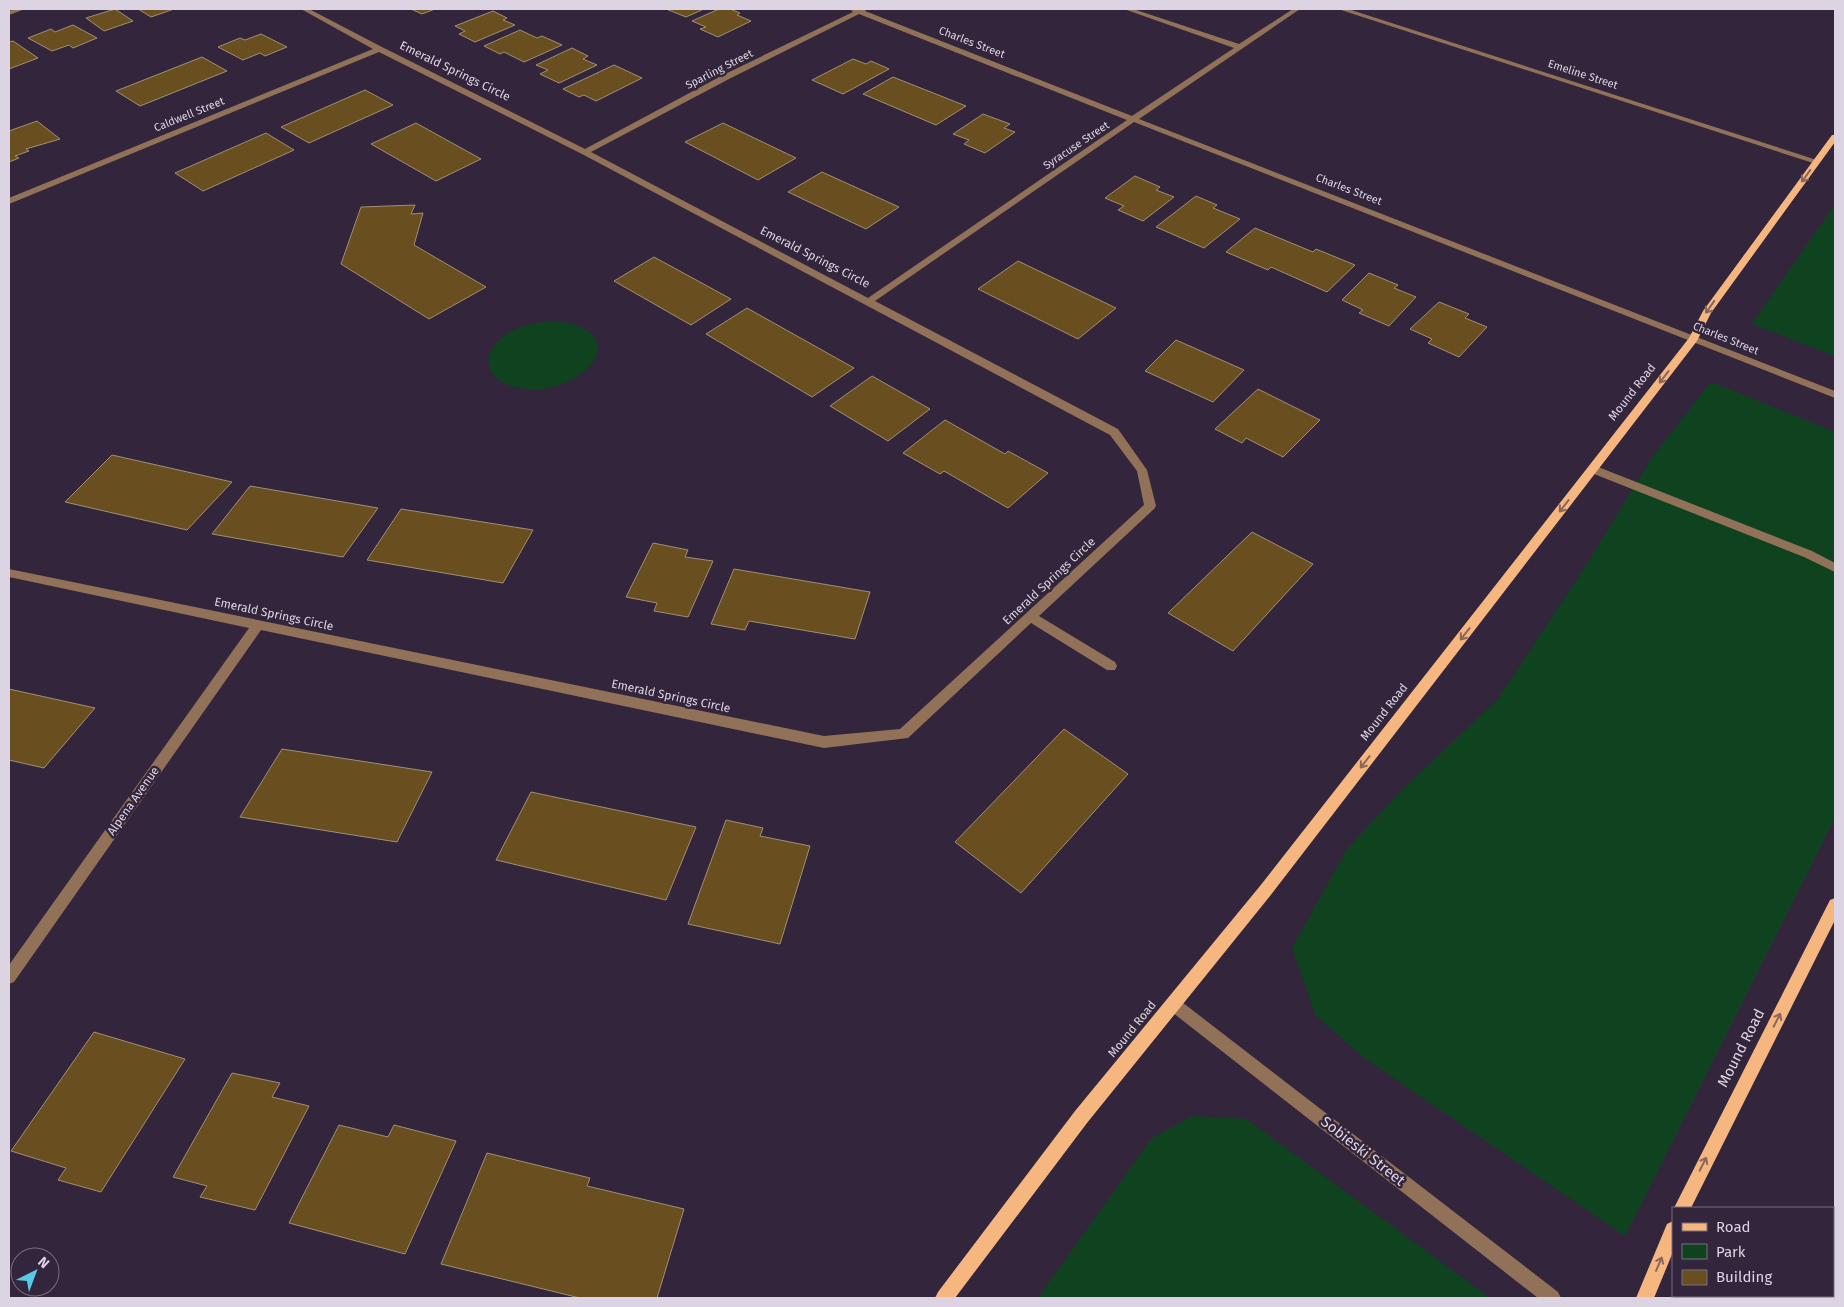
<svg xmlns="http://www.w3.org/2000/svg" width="1844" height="1307" viewBox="0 0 1844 1307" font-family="'Fira Sans',sans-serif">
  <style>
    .green { fill: #0f4320 }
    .building { fill: #694e20; stroke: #a08f75 }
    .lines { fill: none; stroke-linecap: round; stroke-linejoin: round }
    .minor { fill: #917258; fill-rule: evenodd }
    .major { fill: #f6b680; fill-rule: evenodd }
    .oneway { stroke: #8b675b }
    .labels { text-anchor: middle; stroke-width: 5; stroke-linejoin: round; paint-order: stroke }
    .far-street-label { font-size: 11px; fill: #ddd4e3; stroke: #33263c }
    .street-label { font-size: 12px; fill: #ddd4e3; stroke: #33263c }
    .near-street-label { font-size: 15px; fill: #ddd4e3; stroke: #33263c }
  </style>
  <rect width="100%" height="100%" fill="#33263c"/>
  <!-- green -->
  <g class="green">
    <polygon points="1835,204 1835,356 1752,324"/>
    <path d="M 555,321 C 643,332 577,400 520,388 C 486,382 476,355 507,334 C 521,325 538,322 555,321 Z"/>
    <polygon points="1711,382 1835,432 1835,818 1625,1236 1367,1060 1316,1016 1292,948 1347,849 1402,790 1498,699 1585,567 1651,459"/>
    <polygon points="1193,1116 1246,1119 1490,1298 1038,1298 1152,1138"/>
  </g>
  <!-- building -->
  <g class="building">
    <polygon points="115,9 133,21 104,31 86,18"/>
    <polygon points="138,9 174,9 151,17"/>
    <polygon points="411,9 435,9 422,14"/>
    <polygon points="666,9 704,9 686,17"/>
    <polygon points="719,9 730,9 740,13 737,15 751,21 718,37 700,29 706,27 692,21"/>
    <polygon points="493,11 507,18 503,20 515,25 475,42 459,34 465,31 455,26"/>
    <polygon points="73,25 97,38 73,48 69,45 52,51 28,38 51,29 55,32"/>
    <polygon points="520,30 537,38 542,36 562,45 524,62 504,52 500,54 484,46"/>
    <polygon points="261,34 287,47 265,56 260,53 243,60 218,47 240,38 245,40"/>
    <polygon points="13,41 38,58 9,69 9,42"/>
    <polygon points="572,48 588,56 583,59 597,65 559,83 540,74 548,70 536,65"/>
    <polygon points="202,57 227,71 140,106 116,91"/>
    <polygon points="853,59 866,64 871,61 889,69 843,94 812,80"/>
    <polygon points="614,65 642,78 596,101 584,95 579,97 563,89"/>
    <polygon points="893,77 966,106 936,125 863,94"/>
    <polygon points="365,90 393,105 309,143 281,127"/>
    <polygon points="983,114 1010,124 1004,128 1015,132 985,153 964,144 969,140 953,134"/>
    <polygon points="37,121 60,139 26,149 29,151 15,156 19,158 9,162 9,131"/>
    <polygon points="416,123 481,159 436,181 371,144"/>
    <polygon points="723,123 796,158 758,180 685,142"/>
    <polygon points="266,133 294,150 203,191 175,173"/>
    <polygon points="822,172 899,207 866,229 788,192"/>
    <polygon points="1135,176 1160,187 1156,190 1174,197 1143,221 1118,210 1124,206 1105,198"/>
    <polygon points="1196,196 1217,205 1213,208 1240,219 1204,248 1156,227"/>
    <polygon points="415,205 411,214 423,213 414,245 486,287 429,319 341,264 361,207"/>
    <polygon points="1255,228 1313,252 1316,249 1355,265 1327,292 1271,267 1268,270 1226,252"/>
    <polygon points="654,257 731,299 691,325 614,281"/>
    <polygon points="1018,261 1116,308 1078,339 978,289"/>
    <polygon points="1369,273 1398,285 1394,288 1416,297 1389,326 1359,313 1363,310 1342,300"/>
    <polygon points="1439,302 1469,314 1465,318 1487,327 1459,357 1428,343 1432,339 1410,329"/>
    <polygon points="747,308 854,368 812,397 706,334"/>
    <polygon points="1176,340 1244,370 1213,402 1145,371"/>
    <polygon points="872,376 930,409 888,441 830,406"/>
    <polygon points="1258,389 1320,420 1283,457 1246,438 1242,443 1215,429"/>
    <polygon points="945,420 1005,454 1008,451 1048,473 1008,508 944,471 940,474 903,453"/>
    <polygon points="112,455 232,482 187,530 65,502"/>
    <polygon points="250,486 378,508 343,557 212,534"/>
    <polygon points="401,509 533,530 503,583 367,560"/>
    <polygon points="1252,532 1313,564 1233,651 1168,613"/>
    <polygon points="653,543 688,550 685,557 713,561 688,617 654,611 657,603 626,597"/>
    <polygon points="734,569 870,592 855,639 749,621 745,630 711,624"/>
    <polygon points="9,689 95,708 44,768 9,760"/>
    <polygon points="1064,729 1128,774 1021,893 955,842"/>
    <polygon points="282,749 432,772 397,842 240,817"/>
    <polygon points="531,792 696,827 666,900 496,860"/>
    <polygon points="726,820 763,828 760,836 810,846 780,944 688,924"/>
    <polygon points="94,1032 185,1059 101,1192 58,1180 66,1168 11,1151"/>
    <polygon points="232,1073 280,1083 272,1097 309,1106 255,1210 200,1197 207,1186 173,1177"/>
    <polygon points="339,1125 388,1137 394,1125 456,1141 405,1254 289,1223"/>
    <polygon points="487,1153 590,1178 587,1186 684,1209 657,1298 580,1298 441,1264"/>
  </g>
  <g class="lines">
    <!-- minor -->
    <g class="minor">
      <polygon points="15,9 25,9 9,15 9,11"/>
      <path d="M 301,9 L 309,9 L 382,47 L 585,149 L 723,75 L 853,12 L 850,9 L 867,9 L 865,11 L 1132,116 L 1234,48 L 1124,9 L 1133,9 L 1239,44 L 1293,9 L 1300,9 L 1139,119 L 1835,391 L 1835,398 L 1134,122 L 875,301 L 1118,429 L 1147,470 L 1156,506 L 1154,509 L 1039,616 L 1115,662 L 1117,666 L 1115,670 L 1107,670 L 1031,623 L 908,738 L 824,748 L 261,630 L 14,982 L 9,984 L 9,965 L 249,628 L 9,577 L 9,569 L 824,736 L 900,729 L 1144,505 L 1137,471 L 1110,435 L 582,154 L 379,52 L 9,204 L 9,198 L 373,49 ZM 859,14 L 1127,120 L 868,298 L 591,152 L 729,79 Z"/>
      <polygon points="1338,9 1348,9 1820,161 1813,163"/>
      <polygon points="1593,465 1812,551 1835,563 1835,572 1804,557 1589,472 1588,469"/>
      <polygon points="1173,997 1178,999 1558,1292 1561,1298 1538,1298 1168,1009 1165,1004 1168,999"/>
    </g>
    <!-- major -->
    <g class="major">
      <polygon points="1832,135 1835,135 1835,142 1711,313 1697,341 1270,896 1087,1123 955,1298 935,1298 938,1292 1075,1111 1260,886 1689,338 1703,311"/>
      <polygon points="1835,898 1835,920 1691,1208 1674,1208 1830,900"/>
      <polygon points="1673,1221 1673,1252 1654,1298 1636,1298 1667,1224"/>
    </g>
  </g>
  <!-- one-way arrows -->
  <defs><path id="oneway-shaft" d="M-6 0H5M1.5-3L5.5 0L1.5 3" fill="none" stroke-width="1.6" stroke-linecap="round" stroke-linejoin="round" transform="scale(1.25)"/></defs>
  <g class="oneway">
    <use href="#oneway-shaft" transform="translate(1806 176) rotate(126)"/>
    <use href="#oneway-shaft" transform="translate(1710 307) rotate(125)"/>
    <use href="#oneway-shaft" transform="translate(1664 377) rotate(128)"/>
    <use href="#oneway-shaft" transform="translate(1564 506) rotate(128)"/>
    <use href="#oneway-shaft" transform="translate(1465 634) rotate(128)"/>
    <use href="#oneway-shaft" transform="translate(1365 762) rotate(128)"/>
    <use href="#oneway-shaft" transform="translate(1777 1020) rotate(-63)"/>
    <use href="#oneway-shaft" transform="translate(1703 1164) rotate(-63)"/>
    <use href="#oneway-shaft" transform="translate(1659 1264) rotate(-67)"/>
  </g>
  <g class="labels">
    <!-- far-street labels -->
    <g class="far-street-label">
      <text transform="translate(972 42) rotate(21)" y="4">Charles Street</text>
      <text transform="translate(719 69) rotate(-27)" y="4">Sparling Street</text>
      <text transform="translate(1583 74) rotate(18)" y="4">Emeline Street</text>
      <text transform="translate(189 114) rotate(-22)" y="4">Caldwell Street</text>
      <text transform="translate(1076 145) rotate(-34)" y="4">Syracuse Street</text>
      <text transform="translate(1349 189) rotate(21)" y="4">Charles Street</text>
      <text transform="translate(1726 338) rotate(22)" y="4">Charles Street</text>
    </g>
    <!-- street labels -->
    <g class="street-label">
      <text transform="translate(455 71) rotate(26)" y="4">Emerald Springs Circle</text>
      <text transform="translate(815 257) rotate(27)" y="4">Emerald Springs Circle</text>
      <text transform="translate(1632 392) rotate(-52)" y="4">Mound Road</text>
      <text transform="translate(1049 581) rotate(-43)" y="4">Emerald Springs Circle</text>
      <text transform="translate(274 614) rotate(12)" y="4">Emerald Springs Circle</text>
      <text transform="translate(671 696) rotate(12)" y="4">Emerald Springs Circle</text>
      <text transform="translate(1384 712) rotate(-52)" y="4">Mound Road</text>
      <text transform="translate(133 801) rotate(-55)" y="4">Alpena Avenue</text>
      <text transform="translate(1132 1029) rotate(-51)" y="4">Mound Road</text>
    </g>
    <!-- near-street labels -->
    <g class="near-street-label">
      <text transform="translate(1741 1048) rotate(-63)" y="5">Mound Road</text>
      <text transform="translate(1363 1151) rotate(38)" y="5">Sobieski Street</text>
    </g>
  </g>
  <!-- border -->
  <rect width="1844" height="1307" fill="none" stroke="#ddd4e3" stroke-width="20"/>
  <!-- legend -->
  <rect x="1672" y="1207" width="162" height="90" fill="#33263c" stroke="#776c7f"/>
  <rect x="1682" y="1223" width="25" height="8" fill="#f6b680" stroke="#776c7f"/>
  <text x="1716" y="1232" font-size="15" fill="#ddd4e3">Road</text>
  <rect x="1682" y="1244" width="25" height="15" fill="#0f4320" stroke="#776c7f"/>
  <text x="1716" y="1257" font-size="15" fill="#ddd4e3">Park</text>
  <rect x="1682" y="1270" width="25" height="15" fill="#694e20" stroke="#776c7f"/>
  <text x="1716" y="1282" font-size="15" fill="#ddd4e3">Building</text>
  <!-- north arrow -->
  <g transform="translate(35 1272) rotate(42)"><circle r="24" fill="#33263c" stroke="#776c7f"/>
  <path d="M0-4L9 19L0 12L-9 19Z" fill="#59c8e5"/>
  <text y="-8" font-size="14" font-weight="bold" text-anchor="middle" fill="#ddd4e3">N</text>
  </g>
</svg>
